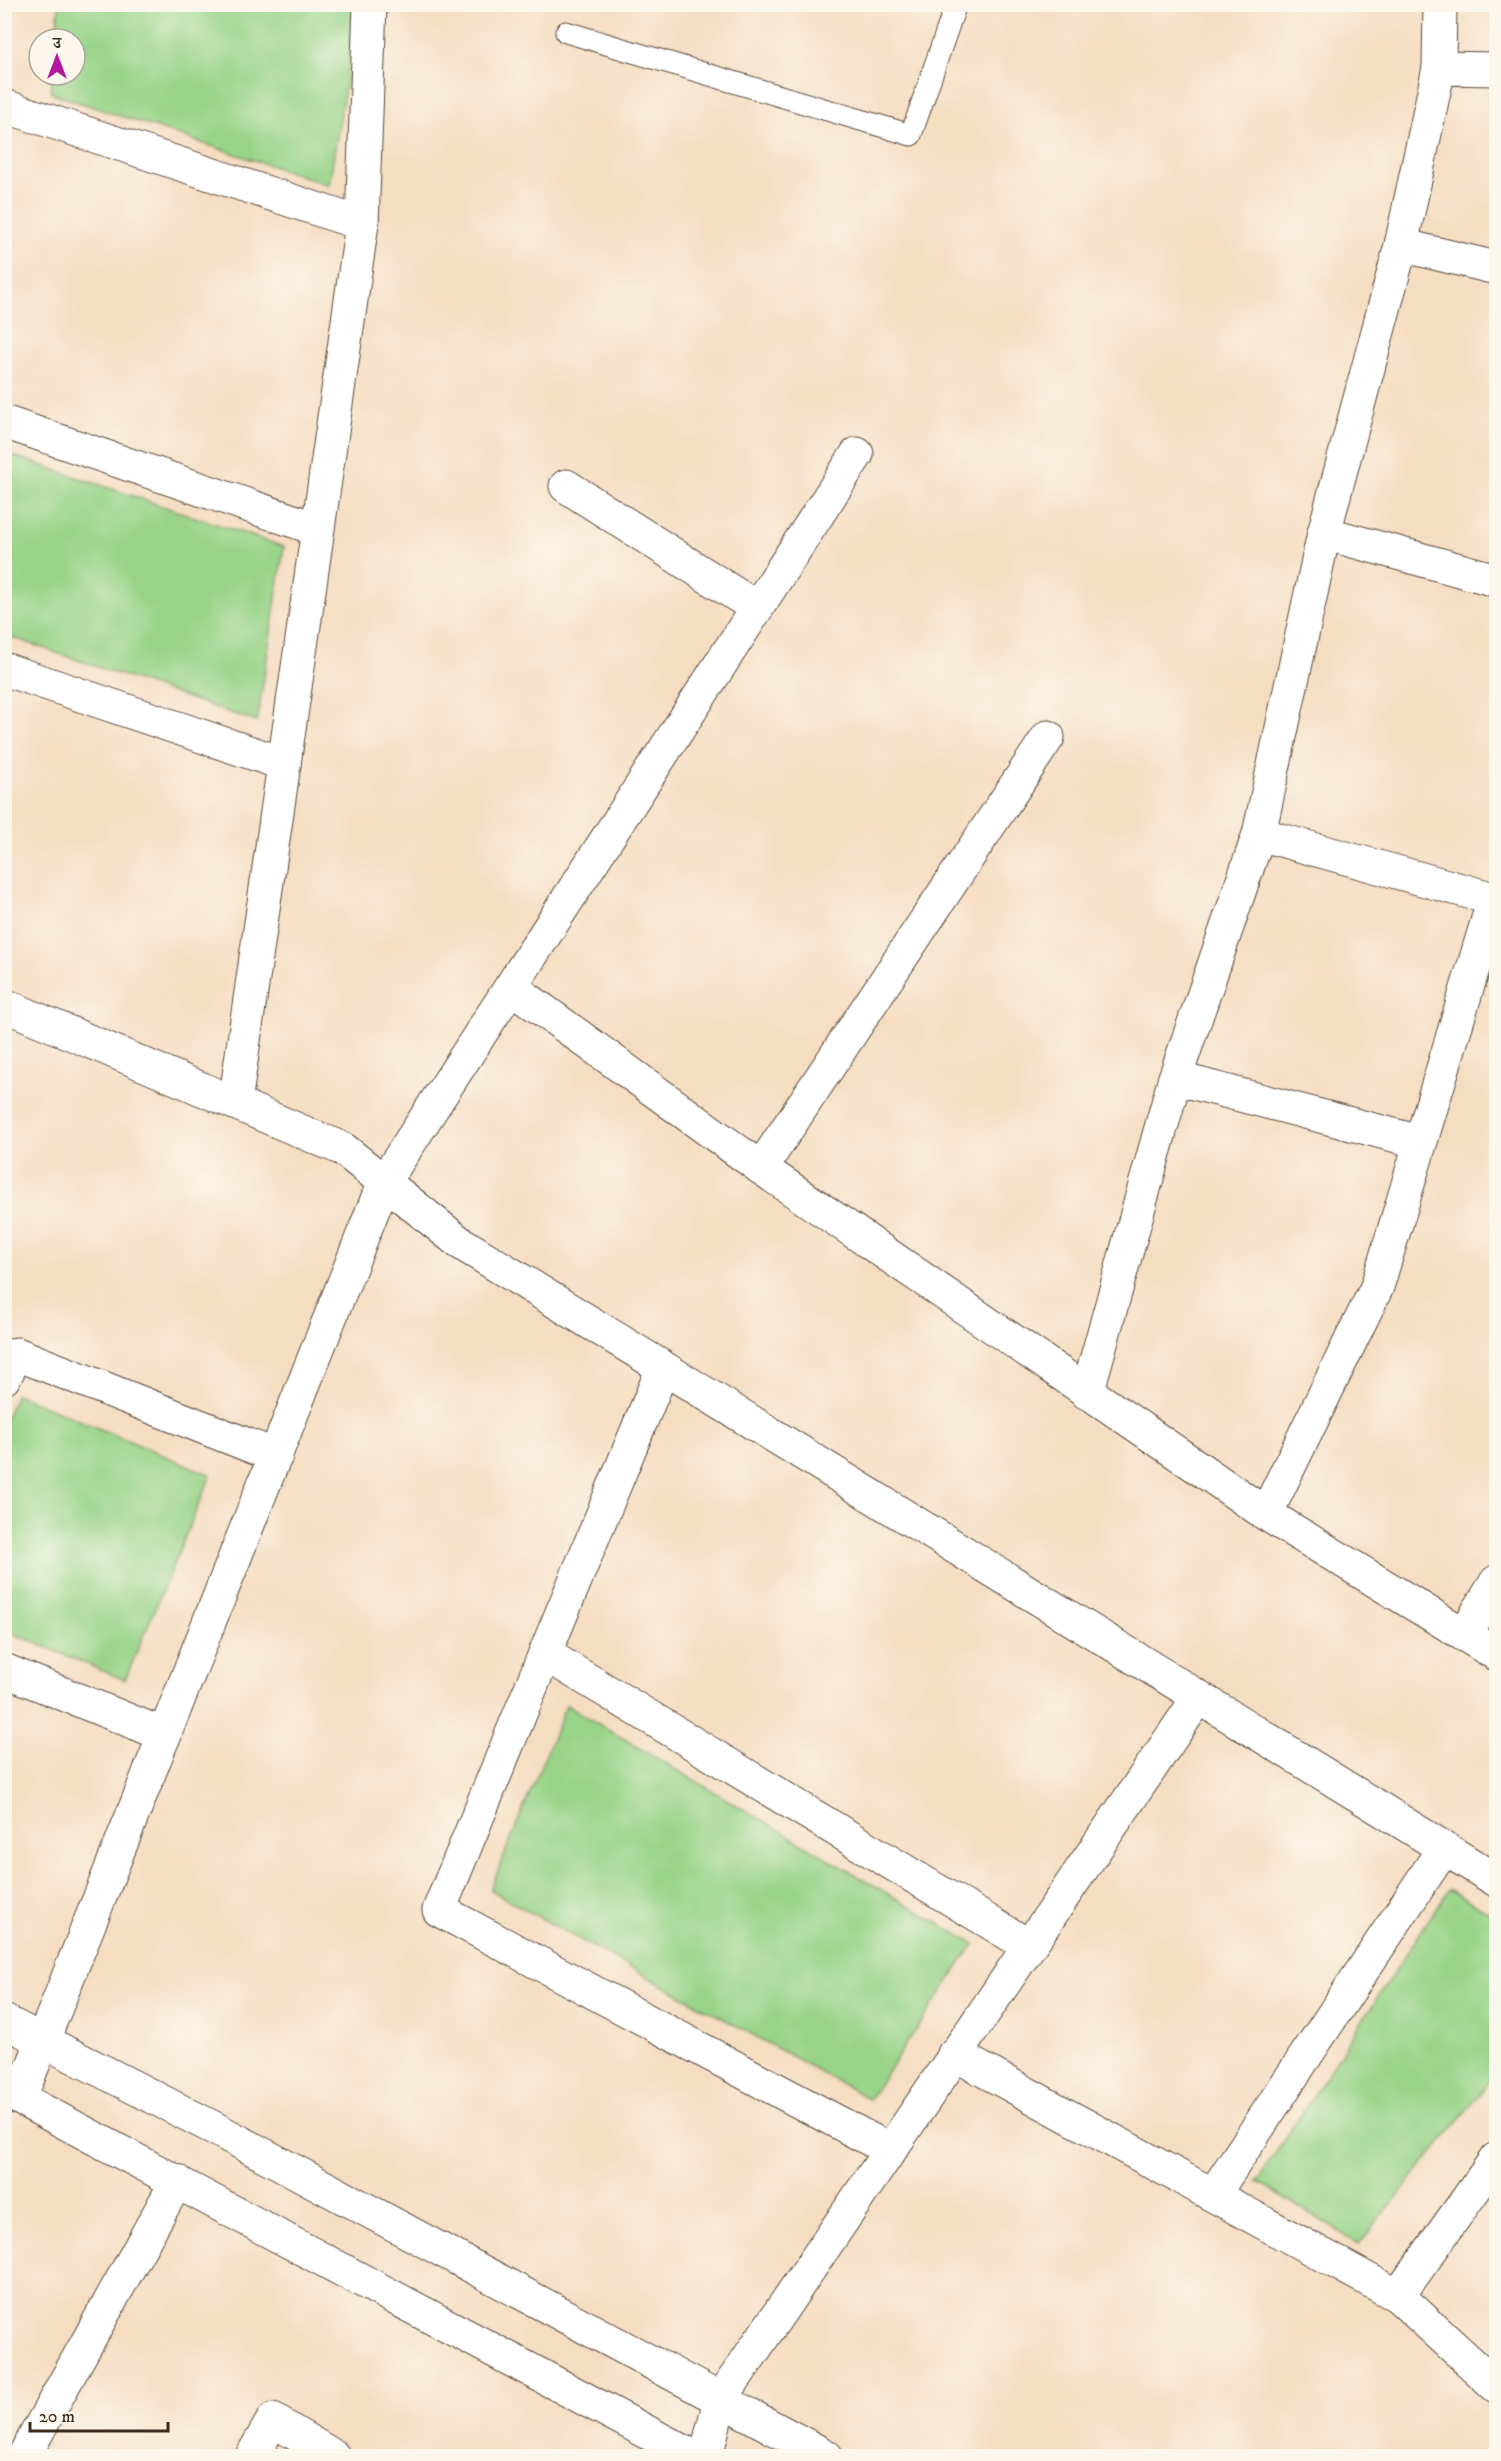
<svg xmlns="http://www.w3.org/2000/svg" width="1501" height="2461" viewBox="0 0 1501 2461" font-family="'IM FELL DW Pica','Noto Serif Devanagari',serif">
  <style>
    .green { fill: #98d488; stroke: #6a7f53; stroke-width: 1.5 }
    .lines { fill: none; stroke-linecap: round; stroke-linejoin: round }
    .service-casing { stroke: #574536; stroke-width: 23 }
    .minor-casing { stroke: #574536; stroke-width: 35 }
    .tertiary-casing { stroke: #574536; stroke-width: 35 }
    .service { stroke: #fff; stroke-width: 21 }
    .minor { stroke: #fff; stroke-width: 33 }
    .tertiary { stroke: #fff; stroke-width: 33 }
  </style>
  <rect width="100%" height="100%" fill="#fbf7ec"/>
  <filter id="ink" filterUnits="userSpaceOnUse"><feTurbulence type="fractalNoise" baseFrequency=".0167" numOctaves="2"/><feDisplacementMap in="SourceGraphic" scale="12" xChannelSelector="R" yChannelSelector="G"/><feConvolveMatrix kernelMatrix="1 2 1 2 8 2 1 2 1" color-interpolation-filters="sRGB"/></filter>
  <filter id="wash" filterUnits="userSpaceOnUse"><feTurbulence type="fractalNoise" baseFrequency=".008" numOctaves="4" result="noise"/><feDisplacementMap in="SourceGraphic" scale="24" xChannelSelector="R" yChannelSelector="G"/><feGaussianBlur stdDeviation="1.35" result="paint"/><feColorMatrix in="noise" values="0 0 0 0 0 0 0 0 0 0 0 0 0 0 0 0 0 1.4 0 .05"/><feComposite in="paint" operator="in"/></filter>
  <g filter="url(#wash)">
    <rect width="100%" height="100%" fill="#f5ddc1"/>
    <!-- green -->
    <g class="green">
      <polygon points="346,4 358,8 329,185 51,93 52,75 75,75 75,39 56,39 59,5"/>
      <polygon points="5,453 284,547 257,722 5,635"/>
      <polygon points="16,1394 211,1475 125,1680 5,1630 4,1422"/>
      <polygon points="566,1705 974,1944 869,2099 490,1890"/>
      <polygon points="1449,1889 1496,1916 1496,2074 1359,2244 1257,2181"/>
    </g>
  </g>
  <g filter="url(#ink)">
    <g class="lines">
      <defs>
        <polyline id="service" points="566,32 911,135 956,4"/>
        <g id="minor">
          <polyline points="1439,68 1440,4"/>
          <polyline points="4,106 362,224"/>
          <polyline points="1401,245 1496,268"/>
          <polyline points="4,422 317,529"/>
          <polyline points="566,486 757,608"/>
          <polyline points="1324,533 1496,580"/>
          <polyline points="4,669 284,764"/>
          <polyline points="1259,834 1494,899 1377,1287 1266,1514"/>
          <polyline points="511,987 761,1168 1266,1514 1496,1654"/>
          <polyline points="4,1005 343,1149 459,1242 1496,1880"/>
          <polyline points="1175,1078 1420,1142"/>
          <polyline points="235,1103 362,224 370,4"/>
          <polyline points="761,1168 1048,737"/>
          <polyline points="663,1368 439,1910 890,2150"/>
          <polyline points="4,1378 17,1354 276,1456"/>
          <polyline points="1087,1393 1175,1078 1259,834 1324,533 1401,245 1439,68 1496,69"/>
          <polyline points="1464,1635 1496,1582"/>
          <polyline points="545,1654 1029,1946"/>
          <polyline points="4,1670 165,1735"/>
          <polyline points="954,2054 1398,2296 1496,2386"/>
          <polyline points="20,2098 384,1182 857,454"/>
          <polyline points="1213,2195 1444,1848"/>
          <polyline points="1398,2296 1496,2159"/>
          <polyline points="24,2456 177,2181"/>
          <polyline points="252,2456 273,2420 333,2456"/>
          <polyline points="706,2456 720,2400 1199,1697"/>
        </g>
        <g id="tertiary">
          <polyline points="4,2021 212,2127 826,2456"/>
          <polyline points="4,2090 692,2456"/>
        </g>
      </defs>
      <!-- service casing -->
      <use href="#service" class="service-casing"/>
      <!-- minor casing -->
      <use href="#minor" class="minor-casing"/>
      <!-- tertiary casing -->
      <use href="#tertiary" class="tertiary-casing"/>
      <!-- service -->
      <use href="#service" class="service"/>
      <!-- minor -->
      <use href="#minor" class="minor"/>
      <!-- tertiary -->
      <use href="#tertiary" class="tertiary"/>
    </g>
  </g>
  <!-- margin -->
  <rect width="1501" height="2461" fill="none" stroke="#fbf7ec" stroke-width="24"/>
  <!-- north arrow -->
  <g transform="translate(57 57)"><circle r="28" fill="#fbf7ec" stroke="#aea59a" stroke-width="1.5"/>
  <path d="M0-4.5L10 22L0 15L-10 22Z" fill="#b5179e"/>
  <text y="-9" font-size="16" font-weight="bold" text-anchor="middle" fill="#3b2a1e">उ</text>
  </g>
  <!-- scale -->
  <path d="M30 2422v9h138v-9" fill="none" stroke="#3b2a1e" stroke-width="3"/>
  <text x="39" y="2422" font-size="18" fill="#3b2a1e" stroke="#fbf7ec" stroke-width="4.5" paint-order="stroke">20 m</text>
</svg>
